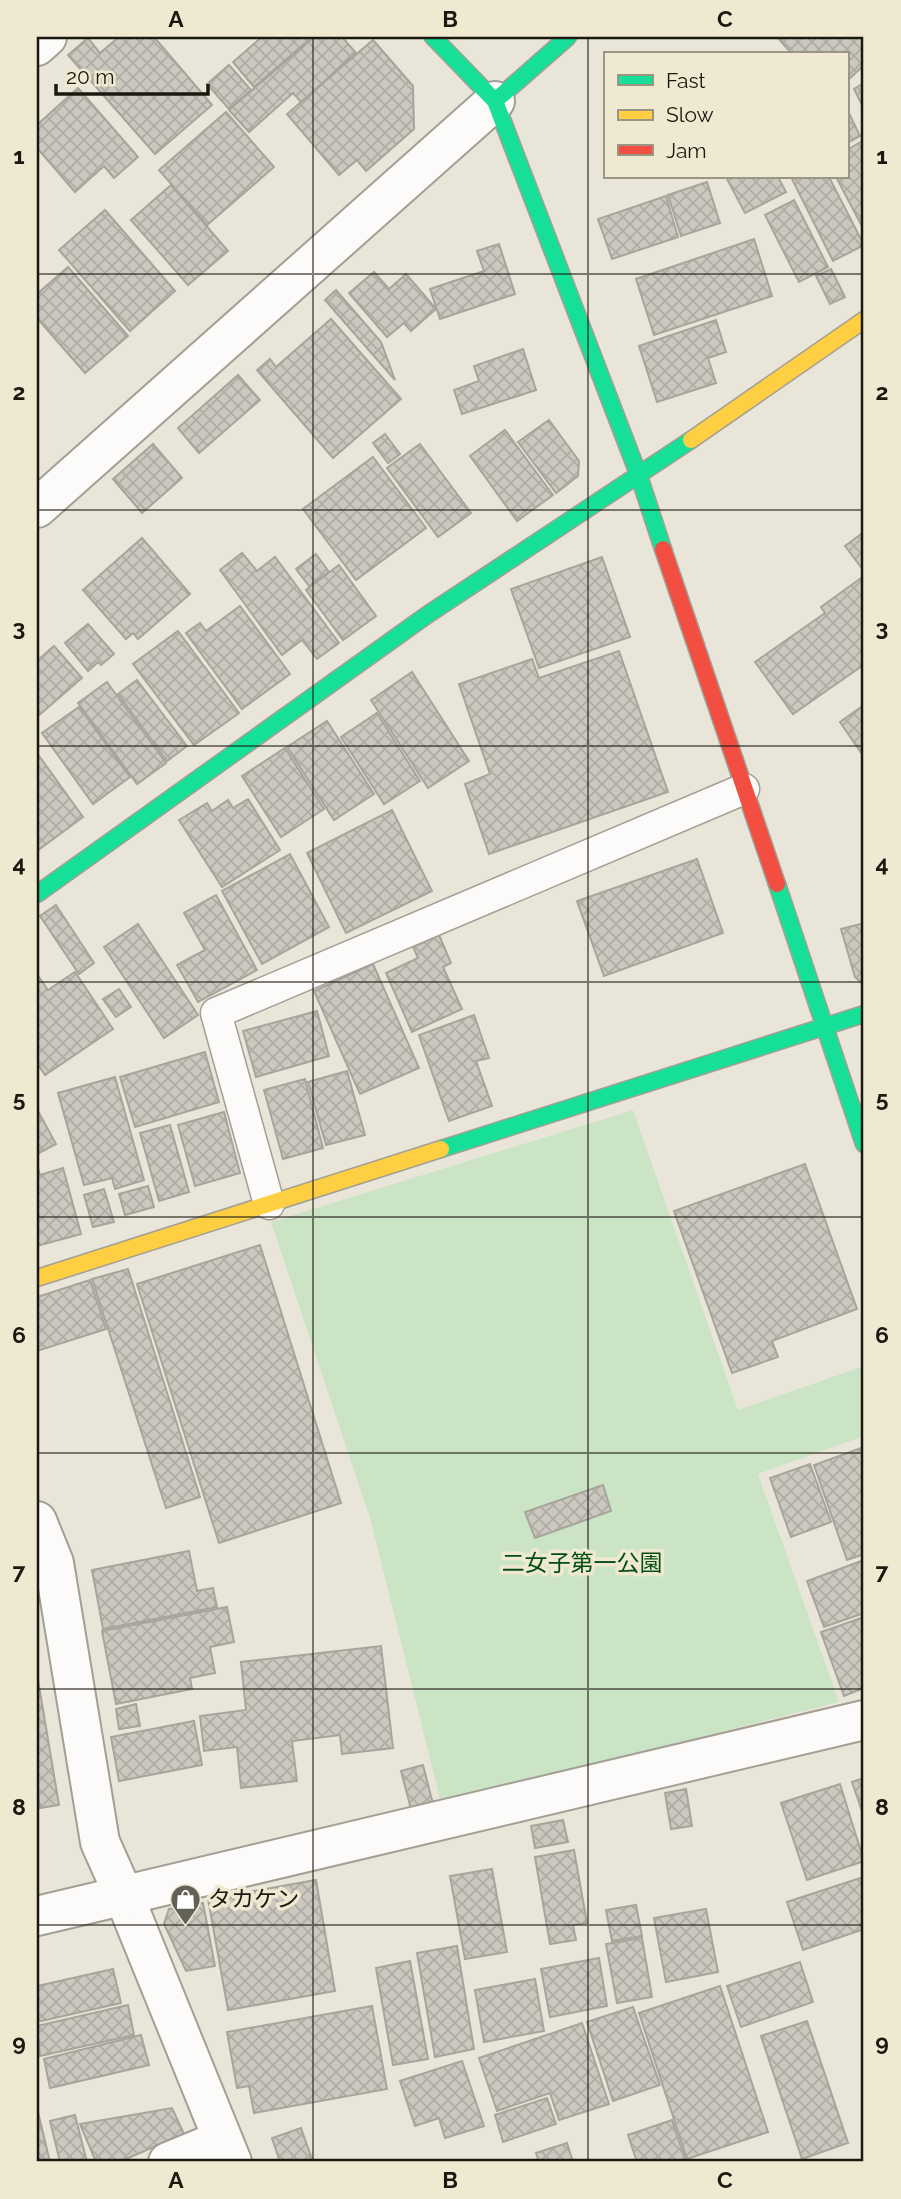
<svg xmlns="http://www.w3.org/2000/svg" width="901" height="2199" viewBox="0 0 901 2199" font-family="Raleway,'Noto Sans JP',sans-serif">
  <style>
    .green { fill: #cce4c6 }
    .building { fill: url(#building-cross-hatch); stroke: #a7a59b; stroke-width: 2 }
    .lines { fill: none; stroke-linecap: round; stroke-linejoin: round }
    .lane-casing { stroke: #a29f95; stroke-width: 33 }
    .street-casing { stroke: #a29f95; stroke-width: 42 }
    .fast-casing { stroke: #a29f95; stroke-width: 19 }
    .slow-casing { stroke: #a29f95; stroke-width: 19 }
    .jam-casing { stroke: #a29f95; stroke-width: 19 }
    .lane { stroke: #fcfbf9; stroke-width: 30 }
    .street { stroke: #fcfbf9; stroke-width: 38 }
    .fast { stroke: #16e098; stroke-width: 16 }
    .slow { stroke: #ffcf43; stroke-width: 16 }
    .jam { stroke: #f24e42; stroke-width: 16 }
    .grid { fill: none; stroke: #1b1810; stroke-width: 2; stroke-opacity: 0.55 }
    .labels { text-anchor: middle; stroke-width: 7; stroke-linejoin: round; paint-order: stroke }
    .park-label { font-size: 23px; fill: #014e15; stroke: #f0e9d2 }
    .poi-label { font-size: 23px; fill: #1b1810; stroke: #f0e9d2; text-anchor: start }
    .neatline { fill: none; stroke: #1b1810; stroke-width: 2.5 }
    .grid-label { font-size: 23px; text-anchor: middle; font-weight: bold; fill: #1b1810 }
  </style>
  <defs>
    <pattern id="building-cross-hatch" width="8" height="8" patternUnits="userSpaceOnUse" patternTransform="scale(1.75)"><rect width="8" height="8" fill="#cbc9bf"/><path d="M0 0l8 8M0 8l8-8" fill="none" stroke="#aeaca3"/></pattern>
  </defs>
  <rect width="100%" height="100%" fill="#e9e6d9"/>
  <!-- green -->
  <polygon class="green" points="633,1110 738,1410 864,1366 864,1436 758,1474 839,1702 441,1803 370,1518 271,1222"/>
  <!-- building -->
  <g class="building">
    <polygon points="119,37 154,37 212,105 155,154 68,55 88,38 100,53"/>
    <polygon points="262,37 312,37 254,87 233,62"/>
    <polygon points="314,37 342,37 356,53 301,102 293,93 249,132 229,110"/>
    <polygon points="777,37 864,37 864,65 847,81 847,54 792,54"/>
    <polygon points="373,40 413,86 414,129 366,171 357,160 339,175 287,114"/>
    <polygon points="229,65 251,90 229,109 207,84"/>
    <polygon points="864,83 864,109 854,89"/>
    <polygon points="78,88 138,157 114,178 104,166 75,192 37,148 37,125"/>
    <polygon points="847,109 860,136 847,143"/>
    <polygon points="226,112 274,167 207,225 159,170"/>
    <polygon points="864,140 864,230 836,177 847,177 847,150"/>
    <polygon points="726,177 778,177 786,192 745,213"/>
    <polygon points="791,177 829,177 864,245 833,261"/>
    <polygon points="707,182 720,223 681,236 668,195"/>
    <polygon points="171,185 228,251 188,285 131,220"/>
    <polygon points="666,196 678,237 612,259 598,219"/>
    <polygon points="794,200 828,267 799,282 765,215"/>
    <polygon points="105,210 175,291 130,331 59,250"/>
    <polygon points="754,239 772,296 654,335 636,279"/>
    <polygon points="499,244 515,294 440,319 430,289 484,271 477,251"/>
    <polygon points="68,267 128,336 85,373 37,318 37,294"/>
    <polygon points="831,269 845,297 830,304 816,276"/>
    <polygon points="374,272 389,289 406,274 436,309 411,331 404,323 387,337 349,293"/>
    <polygon points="336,290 381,342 395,380 325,300"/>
    <polygon points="331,319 401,399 333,458 257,370 270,359 276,367"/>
    <polygon points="716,320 726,352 708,358 716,383 657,402 639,346"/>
    <polygon points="523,349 536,390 462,414 454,390 479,381 474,366"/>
    <polygon points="238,375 260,400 199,453 178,428"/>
    <polygon points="549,420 579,461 578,476 556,493 518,442"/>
    <polygon points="505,430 553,495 517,521 470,456"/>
    <polygon points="385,434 400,454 388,463 373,443"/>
    <polygon points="153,444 182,478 142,513 113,479"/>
    <polygon points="420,444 471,513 438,537 387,468"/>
    <polygon points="373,457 426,528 356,580 303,509"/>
    <polygon points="864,532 864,571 845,546"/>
    <polygon points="142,538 190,594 138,639 133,633 126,639 83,590"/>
    <polygon points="242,553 257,571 275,557 339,643 317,659 302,640 282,655 220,570"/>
    <polygon points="316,554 329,572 309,586 296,569"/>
    <polygon points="602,557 630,637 539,668 511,589"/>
    <polygon points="339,565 376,616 343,640 306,590"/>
    <polygon points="864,576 864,670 862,666 793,714 755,662 825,613 821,607"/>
    <polygon points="240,606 290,674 242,709 186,633 200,623 206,631"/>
    <polygon points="88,624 114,654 101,665 98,662 88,671 65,643"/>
    <polygon points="178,631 239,713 194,745 133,664"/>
    <polygon points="54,646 82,678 38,716 37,661"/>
    <polygon points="619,651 668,792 489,854 465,784 490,774 459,684 532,659 539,678"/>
    <polygon points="412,672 469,761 428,788 371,700"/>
    <polygon points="137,680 187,746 167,761 118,694"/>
    <polygon points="107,682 166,763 137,784 78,703"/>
    <polygon points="864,705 864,757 840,722"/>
    <polygon points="79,707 130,777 93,804 42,733"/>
    <polygon points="377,713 420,781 384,804 341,737"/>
    <polygon points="327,721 374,794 334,820 287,747"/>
    <polygon points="285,748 324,809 281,837 242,776"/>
    <polygon points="37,753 83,817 37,851"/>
    <polygon points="248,799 280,850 222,887 179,820 207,803 212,811 228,800 233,808"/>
    <polygon points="392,810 432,891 346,933 307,853"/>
    <polygon points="290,854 329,927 262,964 222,891"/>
    <polygon points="697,859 723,933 604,976 577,901"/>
    <polygon points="216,895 257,970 198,1002 177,965 205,950 184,913"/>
    <polygon points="56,905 94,963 79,974 40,916"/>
    <polygon points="864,923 864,985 855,977 841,929"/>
    <polygon points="138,924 198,1015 164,1038 104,947"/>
    <polygon points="439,935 451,963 443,967 462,1009 412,1032 386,973 418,958 413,947"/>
    <polygon points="373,964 419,1068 360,1094 314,991"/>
    <polygon points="75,972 113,1029 45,1075 37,1063 37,978 39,977 48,990"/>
    <polygon points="119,989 131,1007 116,1017 103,999"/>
    <polygon points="317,1011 329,1056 256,1077 243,1031"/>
    <polygon points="474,1015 489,1058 476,1061 492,1106 449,1121 419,1035"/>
    <polygon points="205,1052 219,1102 135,1127 120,1077"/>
    <polygon points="347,1071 365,1135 326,1145 308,1082"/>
    <polygon points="115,1077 144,1180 115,1189 112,1178 84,1185 58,1093"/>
    <polygon points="305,1079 323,1148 283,1159 264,1090"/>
    <polygon points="37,1109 56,1144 37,1154"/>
    <polygon points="224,1112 240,1173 195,1186 178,1125"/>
    <polygon points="170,1125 189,1192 159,1201 140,1133"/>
    <polygon points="805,1164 857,1309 772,1341 778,1357 732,1373 674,1211"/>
    <polygon points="38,1168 40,1175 63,1168 81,1234 37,1246"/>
    <polygon points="148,1186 154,1207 125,1215 119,1194"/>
    <polygon points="104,1189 114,1222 93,1227 84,1195"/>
    <polygon points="260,1245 341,1503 219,1543 137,1284"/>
    <polygon points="128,1269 200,1497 166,1508 92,1279"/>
    <polygon points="90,1280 106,1329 37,1351 37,1297"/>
    <polygon points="864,1447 864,1554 847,1560 814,1465"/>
    <polygon points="810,1464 831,1522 791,1537 770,1478"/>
    <polygon points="603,1485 611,1511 535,1538 525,1512"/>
    <polygon points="189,1551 197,1591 213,1588 217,1607 103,1629 92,1570"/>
    <polygon points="864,1560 864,1613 824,1627 807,1581"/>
    <polygon points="227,1607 234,1642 210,1647 215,1673 190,1678 192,1689 116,1704 102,1631"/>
    <polygon points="864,1617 864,1688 844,1696 821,1632"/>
    <polygon points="381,1646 393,1748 342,1754 340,1735 292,1741 297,1781 241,1788 237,1747 204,1751 200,1716 246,1710 241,1662"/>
    <polygon points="37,1674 59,1805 40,1808 37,1788"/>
    <polygon points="136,1704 140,1726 119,1729 116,1709"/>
    <polygon points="194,1721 202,1765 119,1781 111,1737"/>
    <polygon points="423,1765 433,1804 411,1809 401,1771"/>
    <polygon points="864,1778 864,1817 852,1782"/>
    <polygon points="840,1784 864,1861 807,1880 781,1803"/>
    <polygon points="686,1789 692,1826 671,1829 665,1793"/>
    <polygon points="563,1820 568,1842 535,1848 531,1826"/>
    <polygon points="574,1850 587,1923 573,1925 576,1940 550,1944 535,1857"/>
    <polygon points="492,1869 507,1952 465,1959 450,1876"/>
    <polygon points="863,1877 864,1929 803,1950 787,1902"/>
    <polygon points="316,1880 335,1991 228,2010 208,1899"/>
    <polygon points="203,1903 215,1966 186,1971 164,1924 169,1909"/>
    <polygon points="636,1905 642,1936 612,1941 606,1910"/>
    <polygon points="706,1909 718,1972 666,1982 654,1918"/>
    <polygon points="642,1938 652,1997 617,2003 606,1944"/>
    <polygon points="457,1946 474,2049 435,2057 417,1953"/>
    <polygon points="599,1958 607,2006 550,2017 541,1969"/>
    <polygon points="410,1961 428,2059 393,2065 376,1968"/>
    <polygon points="800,1962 813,2002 741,2027 727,1986"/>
    <polygon points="113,1969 121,2003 37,2022 37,1986"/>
    <polygon points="535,1979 544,2031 484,2042 475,1990"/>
    <polygon points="720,1986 768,2132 687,2159 639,2013"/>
    <polygon points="128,2005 134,2035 40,2056 37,2026"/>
    <polygon points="372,2006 387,2089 254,2113 249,2086 237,2088 227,2032"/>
    <polygon points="633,2007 660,2085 613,2101 587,2022"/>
    <polygon points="807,2021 848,2143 802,2159 761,2036"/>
    <polygon points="582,2023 609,2104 559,2120 550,2093 497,2111 479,2058"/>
    <polygon points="141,2035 149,2065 50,2088 44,2059"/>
    <polygon points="462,2061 484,2126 445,2138 439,2118 415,2126 400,2081"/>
    <polygon points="547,2098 556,2124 503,2142 495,2115"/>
    <polygon points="37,2108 50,2162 37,2162"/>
    <polygon points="172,2108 184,2134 119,2162 96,2162 80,2124"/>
    <polygon points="75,2115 87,2162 60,2162 50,2121"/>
    <polygon points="672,2120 686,2162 637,2162 628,2135"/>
    <polygon points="301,2128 313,2162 280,2162 272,2138"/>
    <polygon points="567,2143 573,2162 539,2162 536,2153"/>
  </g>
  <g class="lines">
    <defs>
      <polyline id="lane" points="269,1204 216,1013 744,789"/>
      <g id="street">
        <polyline points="37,46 47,37"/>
        <polyline points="37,508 495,101"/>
        <polyline points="37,1521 54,1563 100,1842 124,1896 232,2162"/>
        <polyline points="37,1916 864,1720"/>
        <polyline points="168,2162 221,2140"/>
      </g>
      <g id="fast">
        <polyline points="433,37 495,101 639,476 663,549"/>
        <polyline points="495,101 568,37"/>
        <polyline points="777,884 864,1144"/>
        <polyline points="37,894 427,615 691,440"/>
        <polyline points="441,1149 864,1014"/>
      </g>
      <g id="slow">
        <polyline points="691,440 864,320"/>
        <polyline points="37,1278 441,1149"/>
      </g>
      <polyline id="jam" points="663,549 777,884"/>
    </defs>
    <!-- lane casing -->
    <use href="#lane" class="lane-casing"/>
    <!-- street casing -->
    <use href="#street" class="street-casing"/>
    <!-- fast casing -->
    <use href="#fast" class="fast-casing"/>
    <!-- slow casing -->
    <use href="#slow" class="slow-casing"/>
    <!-- jam casing -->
    <use href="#jam" class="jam-casing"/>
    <!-- lane -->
    <use href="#lane" class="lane"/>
    <!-- street -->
    <use href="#street" class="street"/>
    <!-- fast -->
    <use href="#fast" class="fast"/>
    <!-- slow -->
    <use href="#slow" class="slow"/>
    <!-- jam -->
    <use href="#jam" class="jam"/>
  </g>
  <!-- grid -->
  <path class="grid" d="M 313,37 L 313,2162M 588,37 L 588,2162M 37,274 L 864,274M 37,510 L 864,510M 37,746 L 864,746M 37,982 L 864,982M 37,1217 L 864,1217M 37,1453 L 864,1453M 37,1689 L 864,1689M 37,1925 L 864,1925"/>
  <!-- icons -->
  <defs>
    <symbol id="shop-pin" viewBox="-11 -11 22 30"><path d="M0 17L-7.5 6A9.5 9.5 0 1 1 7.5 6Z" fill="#636056" stroke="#f0e9d2"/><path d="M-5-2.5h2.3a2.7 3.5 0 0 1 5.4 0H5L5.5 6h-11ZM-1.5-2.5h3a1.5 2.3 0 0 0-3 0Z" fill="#fff"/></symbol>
  </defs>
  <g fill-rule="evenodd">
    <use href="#shop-pin" x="168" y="1882" width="35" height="47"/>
  </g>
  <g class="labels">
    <!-- park labels -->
    <g class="park-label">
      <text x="582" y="1571">二女子第一公園</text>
    </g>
    <!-- poi labels -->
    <g class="poi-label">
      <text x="208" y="1907">タカケン</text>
    </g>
  </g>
  <!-- border -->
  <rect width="901" height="2199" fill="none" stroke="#f0e9d2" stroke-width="77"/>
  <!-- legend -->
  <rect x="604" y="52" width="245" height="126" fill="#f0e9d2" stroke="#9b9584" stroke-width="2"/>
  <rect x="618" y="75" width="35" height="10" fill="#16e098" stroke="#9b9584" stroke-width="2"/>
  <text x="666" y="88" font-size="21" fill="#1b1810">Fast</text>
  <rect x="618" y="110" width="35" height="10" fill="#ffcf43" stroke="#9b9584" stroke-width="2"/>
  <text x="666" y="122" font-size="21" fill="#1b1810">Slow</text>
  <rect x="618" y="145" width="35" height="10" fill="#f24e42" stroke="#9b9584" stroke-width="2"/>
  <text x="666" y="158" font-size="21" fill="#1b1810">Jam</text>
  <!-- scale -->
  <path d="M56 84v10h152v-10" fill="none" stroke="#1b1810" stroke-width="3.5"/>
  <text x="66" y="84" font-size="21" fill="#1b1810" stroke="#f0e9d2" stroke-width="5" paint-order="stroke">20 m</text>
  <rect x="38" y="38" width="824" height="2122" class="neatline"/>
  <g class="grid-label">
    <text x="176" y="27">A</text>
    <text x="450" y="27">B</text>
    <text x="725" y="27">C</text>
    <text x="19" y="164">1</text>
    <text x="882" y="164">1</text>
    <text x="19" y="400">2</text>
    <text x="882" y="400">2</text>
    <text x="19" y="636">3</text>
    <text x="882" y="636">3</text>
    <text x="19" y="872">4</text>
    <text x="882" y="872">4</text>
    <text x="19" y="1107">5</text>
    <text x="882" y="1107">5</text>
    <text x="19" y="1343">6</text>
    <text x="882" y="1343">6</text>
    <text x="19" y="1579">7</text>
    <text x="882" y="1579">7</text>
    <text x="19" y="1815">8</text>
    <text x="882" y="1815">8</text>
    <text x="19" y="2051">9</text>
    <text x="882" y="2051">9</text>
    <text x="176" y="2188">A</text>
    <text x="450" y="2188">B</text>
    <text x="725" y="2188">C</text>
  </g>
</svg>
